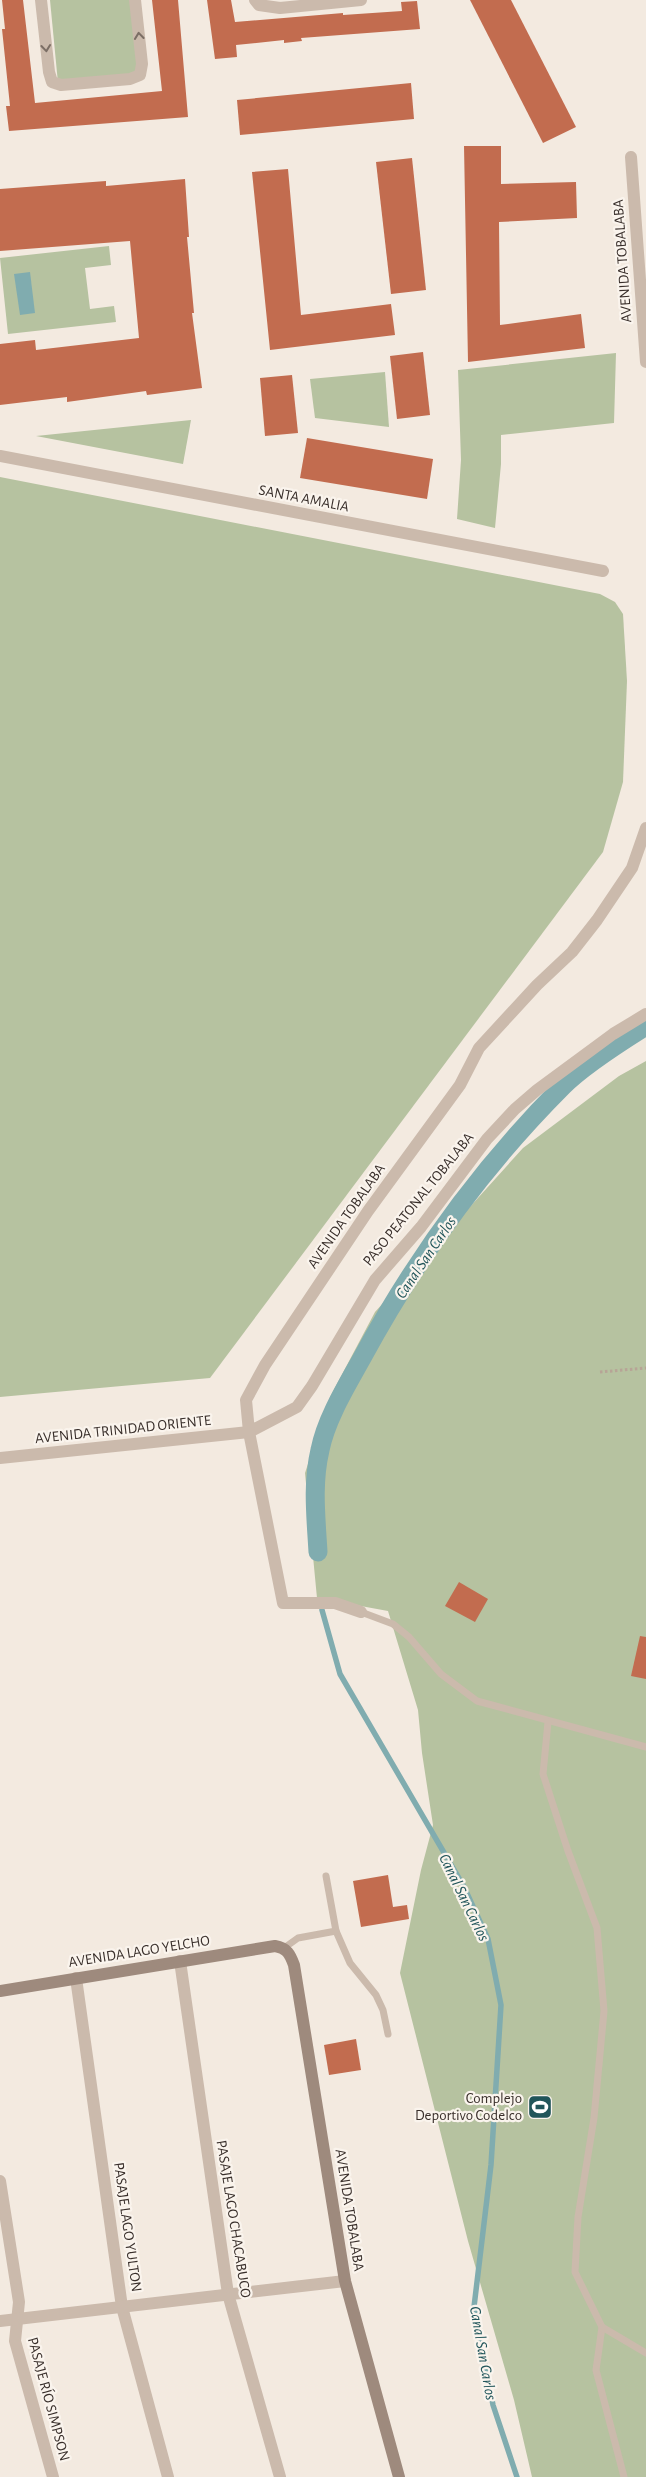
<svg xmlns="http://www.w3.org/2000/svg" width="646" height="2477" viewBox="0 0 646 2477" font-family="'Alegreya Sans',sans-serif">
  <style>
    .green { fill: #b6c2a0 }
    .water { fill: #80acaf }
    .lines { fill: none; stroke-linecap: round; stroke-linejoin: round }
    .stream { stroke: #80acaf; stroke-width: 5.5 }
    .canal { stroke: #80acaf; stroke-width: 19 }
    .building { fill: #c26c4f }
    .path { stroke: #b7a496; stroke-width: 3; stroke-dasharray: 2.5 2.5; stroke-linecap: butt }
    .lane { stroke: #cbbaac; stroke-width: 7 }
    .street { stroke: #cbbaac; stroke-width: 12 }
    .secondary { stroke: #9e8a7d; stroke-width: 12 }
    .oneway { stroke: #7b6e65 }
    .labels { text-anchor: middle; stroke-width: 4.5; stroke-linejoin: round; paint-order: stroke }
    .street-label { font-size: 15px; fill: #392f2b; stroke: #faf4ed }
    .poi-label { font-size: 15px; fill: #392f2b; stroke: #faf4ed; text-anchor: end }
    .water-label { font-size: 16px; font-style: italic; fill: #21555a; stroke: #faf4ed }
  </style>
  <rect width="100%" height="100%" fill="#f3eae0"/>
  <!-- green -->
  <g class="green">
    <polygon points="50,0 132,0 139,75 58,83"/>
    <polygon points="109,246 111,265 85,268 90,309 114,306 116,322 8,334 0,258"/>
    <polygon points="616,353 614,423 501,435 501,464 495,528 457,519 461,460 458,370"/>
    <polygon points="385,372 389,427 315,418 310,379"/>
    <polygon points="191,420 183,464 36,436"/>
    <polygon points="0,477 600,594 615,602 623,614 627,681 623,782 603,852 210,1378 0,1397"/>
    <polygon points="646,1061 646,2477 532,2477 514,2400 468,2241 400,1973 421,1870 433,1825 422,1753 418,1710 388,1611 317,1598 305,1473 330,1397 375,1312 523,1148 619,1076"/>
  </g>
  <!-- water -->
  <polygon class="water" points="30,272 35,313 20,315 14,274"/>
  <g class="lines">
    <!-- stream -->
    <polyline class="stream" points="322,1610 340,1674 464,1887 488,1939 501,2005 491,2165 474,2307 493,2405 517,2477"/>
    <!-- canal -->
    <path class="canal" d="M 318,1552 C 316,1517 312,1484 320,1450 C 326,1419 347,1385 362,1358 C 415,1260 484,1165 563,1086 C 583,1066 622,1041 646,1026"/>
  </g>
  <!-- building -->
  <g class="building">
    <polygon points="2,0 23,0 35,103 162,91 152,0 178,0 188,117 9,131 6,106 10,106 2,29 5,29"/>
    <polygon points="207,0 231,0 235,22 343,13 343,15 402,11 401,2 417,1 420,29 301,38 302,41 284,43 284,40 236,45 237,57 215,59"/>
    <polygon points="470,0 511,0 576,127 543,143"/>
    <polygon points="411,83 414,119 240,135 237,100"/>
    <polygon points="464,146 501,146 501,184 576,182 577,218 499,222 500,325 581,314 585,348 468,362"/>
    <polygon points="412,158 426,290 391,294 376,162"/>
    <polygon points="288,169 301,315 391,304 395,335 270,350 252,172"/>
    <polygon points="185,179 189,237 187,237 194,313 192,313 202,388 147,395 146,391 67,402 67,397 0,405 0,344 35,340 36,350 139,338 130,241 0,251 0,189 106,181 106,186"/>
    <polygon points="423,352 430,415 397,419 390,356"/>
    <polygon points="292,375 298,433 265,436 260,378"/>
    <polygon points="307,438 433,459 427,499 300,478"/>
    <polygon points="459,1582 488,1599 475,1622 445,1606"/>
    <polygon points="640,1636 646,1637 646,1679 631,1676"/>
    <polygon points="388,1875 393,1907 407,1905 409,1919 361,1927 353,1881"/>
    <polygon points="356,2039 361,2070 329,2075 324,2045"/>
  </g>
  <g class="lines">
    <!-- path -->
    <polyline class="path" points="600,1372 646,1368"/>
    <!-- lane -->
    <g class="lane">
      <polyline points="361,1612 393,1624 409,1637 441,1674 477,1701 646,1747"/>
      <polyline points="548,1722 543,1774 568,1851 597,1928 604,2011 594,2118 578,2217 575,2272 602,2327 646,2353"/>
      <polyline points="336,1931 350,1963 376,1995 383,2010 388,2034"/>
      <polyline points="284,1948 298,1938 336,1931 326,1876"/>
      <polyline points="602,2327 596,2370 624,2477"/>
    </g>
    <!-- street -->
    <g class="street">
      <polyline points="41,0 49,72 52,82 61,85 130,79 140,75 142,64 135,0"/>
      <polyline points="255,0 259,5 280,8 361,0"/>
      <polyline points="631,157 646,362"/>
      <polyline points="0,456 603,571"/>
      <polyline points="0,1458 249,1432 297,1407 312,1386 375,1280 421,1227 487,1139 515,1109 537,1090 613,1034 646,1014"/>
      <polyline points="361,1612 335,1603 283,1603 249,1432 246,1400 265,1365 368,1211 460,1085 479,1048 537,985 572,952 597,920 632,868 646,828"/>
      <polyline points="180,1961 228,2294 280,2477"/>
      <polyline points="76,1978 122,2307 168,2477"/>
      <polyline points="0,2181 19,2302 15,2341 53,2477"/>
      <polyline points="0,2321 345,2281"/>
    </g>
    <!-- secondary -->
    <path class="secondary" d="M 0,1991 L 275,1946 C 287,1948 290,1954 294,1965 L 345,2281 L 399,2477"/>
  </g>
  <!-- one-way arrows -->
  <defs><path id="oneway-chevron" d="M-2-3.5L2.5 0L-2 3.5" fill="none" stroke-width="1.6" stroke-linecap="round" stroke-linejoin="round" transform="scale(1.25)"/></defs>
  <g class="oneway">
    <use href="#oneway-chevron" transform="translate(139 36) rotate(-96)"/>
    <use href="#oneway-chevron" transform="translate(46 48) rotate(84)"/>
  </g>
  <!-- icons -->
  <defs>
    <symbol id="stadium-square" viewBox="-11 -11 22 22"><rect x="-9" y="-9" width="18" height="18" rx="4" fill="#21555a" stroke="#faf4ed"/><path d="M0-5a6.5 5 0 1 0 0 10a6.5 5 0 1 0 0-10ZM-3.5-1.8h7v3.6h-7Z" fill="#fff"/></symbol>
  </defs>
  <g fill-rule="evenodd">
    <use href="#stadium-square" x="526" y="2093" width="28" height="28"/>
  </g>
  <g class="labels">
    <!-- street labels -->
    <g class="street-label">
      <text transform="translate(622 261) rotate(-94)" y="5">AVENIDA TOBALABA</text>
      <text transform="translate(304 498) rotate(11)" y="5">SANTA AMALIA</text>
      <text transform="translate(418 1199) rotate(-51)" y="5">PASO PEATONAL TOBALABA</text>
      <text transform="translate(346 1216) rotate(-55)" y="5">AVENIDA TOBALABA</text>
      <text transform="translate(123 1429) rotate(-6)" y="5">AVENIDA TRINIDAD ORIENTE</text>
      <text transform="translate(139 1951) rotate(-9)" y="5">AVENIDA LAGO YELCHO</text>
      <text transform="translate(350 2210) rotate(81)" y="5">AVENIDA TOBALABA</text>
      <text transform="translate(234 2219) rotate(81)" y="5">PASAJE LAGO CHACABUCO</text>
      <text transform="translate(128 2227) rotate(82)" y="5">PASAJE LAGO YULTON</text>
      <text transform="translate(49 2399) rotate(75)" y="5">PASAJE RÍO SIMPSON</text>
    </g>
    <!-- poi labels -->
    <g class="poi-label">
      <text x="522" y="2103">Complejo<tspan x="522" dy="17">Deportivo Codelco</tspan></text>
    </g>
    <!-- water labels -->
    <g class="water-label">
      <text transform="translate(425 1257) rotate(-56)" y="6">Canal San Carlos</text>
      <text transform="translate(465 1897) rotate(64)" y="6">Canal San Carlos</text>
      <text transform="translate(484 2353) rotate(80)" y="6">Canal San Carlos</text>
    </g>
  </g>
</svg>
